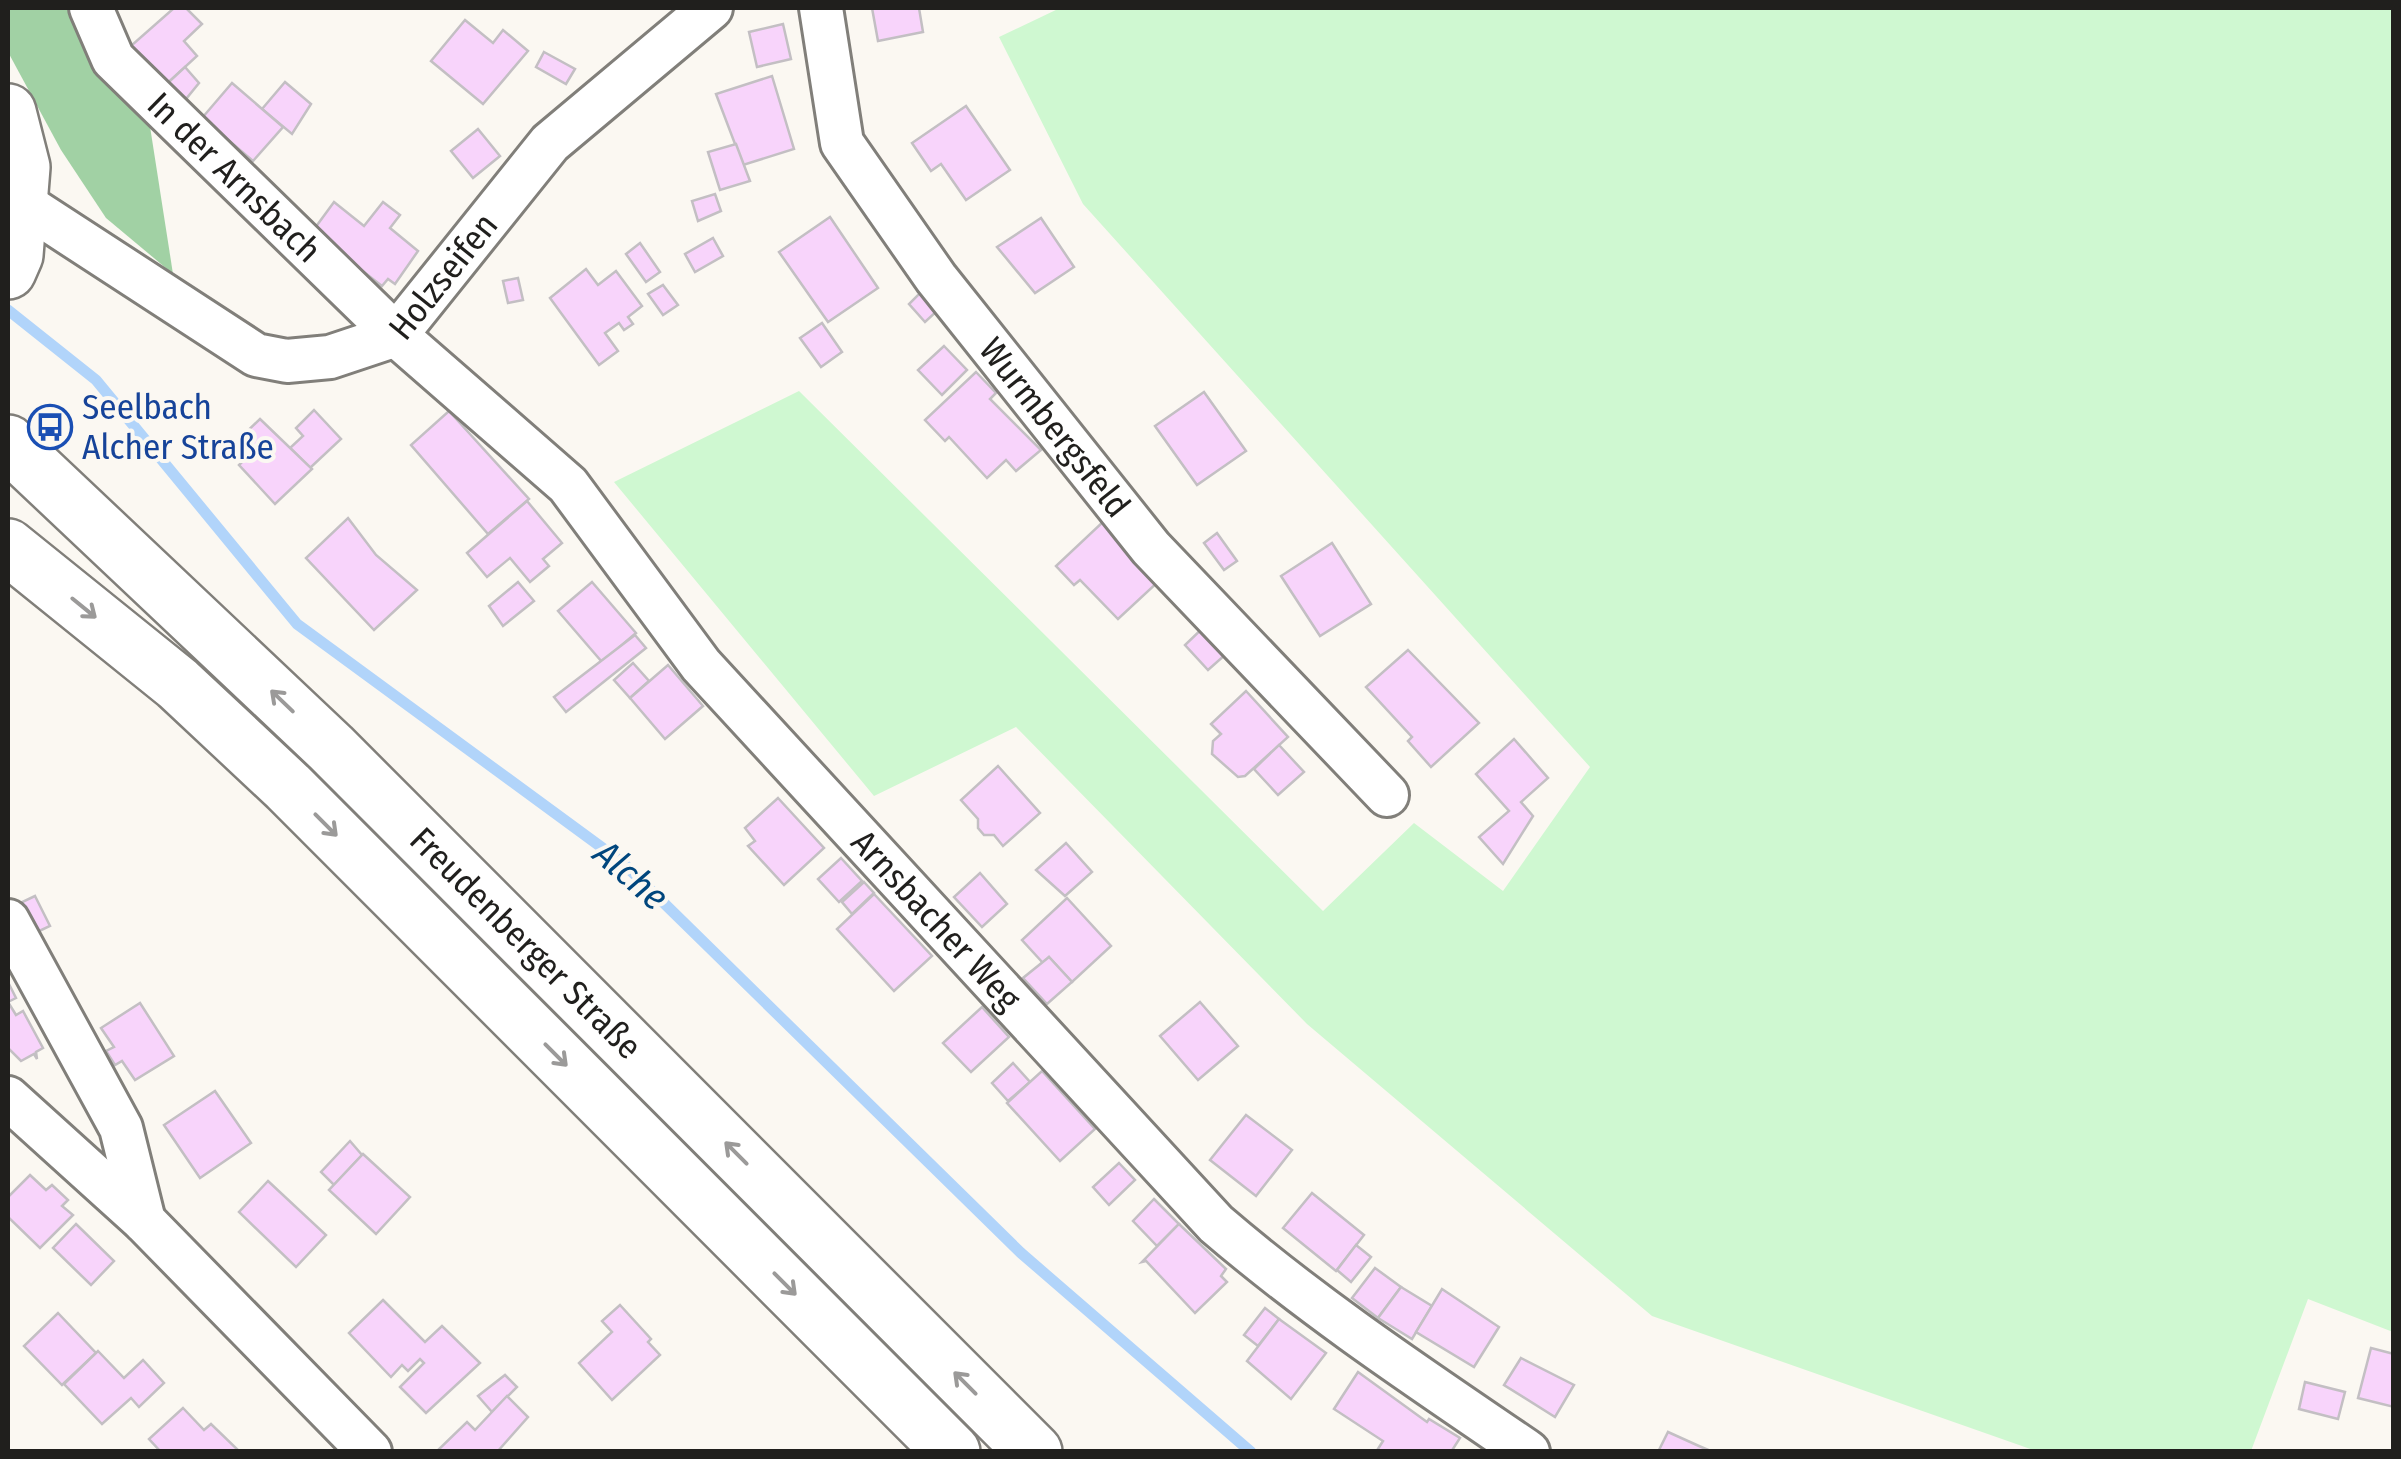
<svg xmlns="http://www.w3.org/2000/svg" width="2401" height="1459" viewBox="0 0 2401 1459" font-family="'Fira Sans Condensed',sans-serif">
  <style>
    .green { fill: #cff8d1 }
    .forest { fill: #a1d1a4 }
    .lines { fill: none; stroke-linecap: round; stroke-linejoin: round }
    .stream { stroke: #b1d4fa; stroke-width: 11 }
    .building { fill: #f8d4fb; stroke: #c3bfc3; stroke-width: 2.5 }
    .street-casing { stroke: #817f7a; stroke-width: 48 }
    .secondary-casing { stroke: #817f7a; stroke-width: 60 }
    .street { stroke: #fff; stroke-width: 42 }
    .secondary { stroke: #fff; stroke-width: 55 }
    .oneway { stroke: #9b9a99 }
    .labels { text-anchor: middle; stroke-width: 8; stroke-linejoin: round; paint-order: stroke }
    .street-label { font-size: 35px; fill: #201f1d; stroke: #fbf8f2 }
    .transit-label { font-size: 35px; fill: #164399; stroke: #fbf8f2; text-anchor: start }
    .water-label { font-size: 38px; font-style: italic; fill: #00467d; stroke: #fbf8f2 }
  </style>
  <rect width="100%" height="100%" fill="#fbf8f2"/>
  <!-- green -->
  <polygon class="green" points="1060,8 2393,8 2393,1332 2308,1299 2251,1451 2036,1451 1652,1316 1307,1024 1016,727 874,796 614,482 799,391 1323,911 1414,823 1503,891 1590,767 1083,204 999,37"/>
  <!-- forest -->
  <polygon class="forest" points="8,8 69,8 149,120 173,274 106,218 61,150 8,52"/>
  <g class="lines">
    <!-- stream -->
    <polyline class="stream" points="8,310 96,380 297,624 623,863 1021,1253 1251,1452"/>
  </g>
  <!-- building -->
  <g class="building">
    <polygon points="174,8 186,8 202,24 184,41 197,56 159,91 124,52"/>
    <polygon points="872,8 919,8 923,32 878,41"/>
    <polygon points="465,20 493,43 503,30 528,51 483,104 431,61"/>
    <polygon points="783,24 791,59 757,67 749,32"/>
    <polygon points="544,52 575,69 566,84 536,67"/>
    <polygon points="185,67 199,83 177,110 159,91"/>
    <polygon points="772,76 794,149 743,165 716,94"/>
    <polygon points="285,82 311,104 292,134 262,109"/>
    <polygon points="232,83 283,127 253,161 202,118"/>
    <polygon points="966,106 1010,170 966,200 941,164 931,171 912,143"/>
    <polygon points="478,129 500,156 473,178 451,151"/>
    <polygon points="736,144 750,181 720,190 708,152"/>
    <polygon points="715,194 721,211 698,221 692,201"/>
    <polygon points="334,202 364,226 383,202 400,215 390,228 418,251 395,284 388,279 382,286 312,232"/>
    <polygon points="830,217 878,288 828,322 779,252"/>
    <polygon points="1041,218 1074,267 1035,293 997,247"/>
    <polygon points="713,238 723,256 695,272 685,254"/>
    <polygon points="640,243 660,272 646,282 626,254"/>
    <polygon points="586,269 598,285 616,271 642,306 628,317 633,324 624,330 619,323 605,333 618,351 599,365 550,298"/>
    <polygon points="518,278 523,300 508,303 503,281"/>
    <polygon points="663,285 678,305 663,315 648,294"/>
    <polygon points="921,292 937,311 925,322 909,304"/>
    <polygon points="822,323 842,352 821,367 800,338"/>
    <polygon points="944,346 967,370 942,395 918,370"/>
    <polygon points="976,372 996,393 990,399 1041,450 1016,471 1006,460 987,478 949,437 945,441 925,420"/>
    <polygon points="1204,392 1246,451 1197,485 1155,426"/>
    <polygon points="314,410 341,439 310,468 290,448 303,436 296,428"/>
    <polygon points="449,411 529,499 488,534 411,445"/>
    <polygon points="260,419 312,469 275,504 239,465 250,454 237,441"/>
    <polygon points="527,501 562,543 543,559 549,566 530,582 510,558 487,577 467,553"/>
    <polygon points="348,518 376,555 417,590 374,630 306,558"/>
    <polygon points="1106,519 1159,581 1118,619 1080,580 1074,585 1056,566"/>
    <polygon points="1217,533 1237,561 1224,570 1204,543"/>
    <polygon points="1332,543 1371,604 1320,636 1281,576"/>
    <polygon points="518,582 534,601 503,626 489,606"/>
    <polygon points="592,582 636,633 602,662 558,611"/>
    <polygon points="1210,621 1234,647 1208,670 1185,645"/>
    <polygon points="635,635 646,648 566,712 554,697"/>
    <polygon points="1408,650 1479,723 1431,767 1408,741 1412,737 1366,687"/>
    <polygon points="633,663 649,681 630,698 614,680"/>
    <polygon points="668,665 703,706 665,739 630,698"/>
    <polygon points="1246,691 1288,737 1245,776 1238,777 1212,754 1213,741 1221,734 1211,724"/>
    <polygon points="1514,739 1548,778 1521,802 1533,816 1503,864 1479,837 1509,811 1476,774"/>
    <polygon points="1279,745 1304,772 1278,795 1254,769"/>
    <polygon points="998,766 1040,813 1003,846 994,835 984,835 978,828 978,819 961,800"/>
    <polygon points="778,798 824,848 784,885 748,846 755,841 745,828"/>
    <polygon points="1066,843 1092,872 1065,896 1036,870"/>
    <polygon points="841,858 862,881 839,902 818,879"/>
    <polygon points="980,873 1007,904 982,927 954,897"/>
    <polygon points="864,882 874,893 852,914 842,902"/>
    <polygon points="874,894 932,956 894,991 837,929"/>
    <polygon points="35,896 50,926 35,933 20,903"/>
    <polygon points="1067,898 1111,946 1072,982 1049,957 1043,963 1022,940"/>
    <polygon points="1049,957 1072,982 1047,1004 1023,978"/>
    <polygon points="8,982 16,998 8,1002 16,1015 23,1011 43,1048 36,1052 37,1059 34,1054 21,1061 8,1048"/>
    <polygon points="1200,1002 1238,1046 1198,1080 1160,1036"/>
    <polygon points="140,1003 174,1056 135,1080 122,1061 115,1065 106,1051 114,1047 101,1028"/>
    <polygon points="982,1007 1009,1037 971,1072 943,1043"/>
    <polygon points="1013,1063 1030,1082 1008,1101 992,1083"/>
    <polygon points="1042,1071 1095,1129 1060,1161 1007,1103"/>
    <polygon points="215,1091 251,1143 200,1178 164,1125"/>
    <polygon points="1246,1115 1292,1150 1256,1196 1210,1160"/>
    <polygon points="350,1141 362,1155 334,1185 321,1172"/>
    <polygon points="363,1154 410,1197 376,1234 329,1190"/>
    <polygon points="1119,1163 1135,1180 1109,1205 1093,1187"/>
    <polygon points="30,1175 46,1190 52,1185 68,1200 62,1206 73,1215 40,1248 8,1217 8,1197"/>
    <polygon points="268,1181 326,1235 296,1267 239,1212"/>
    <polygon points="1312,1193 1364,1235 1336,1271 1283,1228"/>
    <polygon points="1154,1199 1179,1224 1157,1246 1133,1221"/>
    <polygon points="76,1224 114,1261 91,1285 53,1248"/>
    <polygon points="1179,1224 1226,1269 1221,1276 1227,1282 1195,1313 1146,1261 1142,1262"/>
    <polygon points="1356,1245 1371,1257 1351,1282 1337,1270"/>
    <polygon points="1375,1268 1401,1287 1378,1318 1352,1298"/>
    <polygon points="1401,1287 1432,1306 1412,1339 1378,1318"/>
    <polygon points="1442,1289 1499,1327 1474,1367 1416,1332"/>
    <polygon points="383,1300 425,1342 442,1326 480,1363 426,1413 400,1387 424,1363 420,1359 408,1371 402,1365 391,1377 349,1333"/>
    <polygon points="620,1305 651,1339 648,1342 660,1355 612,1400 579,1363 612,1332 602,1321"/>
    <polygon points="1265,1308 1279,1319 1258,1346 1244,1335"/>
    <polygon points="58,1313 96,1353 62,1385 24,1346"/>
    <polygon points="1279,1319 1326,1353 1291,1399 1247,1361"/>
    <polygon points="2371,1348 2394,1354 2394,1407 2358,1398"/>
    <polygon points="98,1351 124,1378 143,1360 164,1383 139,1407 131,1398 102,1424 64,1384"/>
    <polygon points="1521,1358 1574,1385 1555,1417 1504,1385"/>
    <polygon points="1358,1372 1427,1422 1429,1419 1460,1438 1451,1452 1376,1452 1383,1441 1334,1409"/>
    <polygon points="505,1375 517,1387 492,1412 478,1396"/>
    <polygon points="2305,1382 2345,1392 2338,1419 2299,1409"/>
    <polygon points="507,1396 528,1417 497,1452 437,1451 467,1422 475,1430"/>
    <polygon points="183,1408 204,1430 211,1424 238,1450 161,1452 149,1439"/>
    <polygon points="1668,1432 1699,1446 1713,1452 1658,1452"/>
  </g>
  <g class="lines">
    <defs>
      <g id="street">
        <path id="s1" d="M 91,8 L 113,59 L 396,335 L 568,485 L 701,665 L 1216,1224 C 1315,1309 1421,1379 1528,1452"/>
        <path id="s2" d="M 821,8 L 842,143 L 936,278 L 1151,548 L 1387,795"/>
        <path id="s3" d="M 21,202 L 256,355 L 287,361 L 330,357 L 396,335 L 550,143 L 711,8"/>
        <polyline points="8,921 121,1128 144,1221"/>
        <polyline points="8,1098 144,1221 370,1452"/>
      </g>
      <g id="secondary">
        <polyline points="8,112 22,167 15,255 8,271"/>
        <path id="s4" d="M 8,443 L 331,748 L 1034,1452"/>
        <polyline points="8,547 178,684 288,787 952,1452"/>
      </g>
    </defs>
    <!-- street casing -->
    <use href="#street" class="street-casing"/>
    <!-- secondary casing -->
    <use href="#secondary" class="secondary-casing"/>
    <!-- street -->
    <use href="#street" class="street"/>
    <!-- secondary -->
    <use href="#secondary" class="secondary"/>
  </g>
  <!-- one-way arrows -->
  <defs><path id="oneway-shaft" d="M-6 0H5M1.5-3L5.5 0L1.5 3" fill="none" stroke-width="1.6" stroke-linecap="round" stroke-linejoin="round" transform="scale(2.5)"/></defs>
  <g class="oneway">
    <use href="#oneway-shaft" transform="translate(84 608) rotate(39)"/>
    <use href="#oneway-shaft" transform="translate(282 701) rotate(-136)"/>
    <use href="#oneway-shaft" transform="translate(326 825) rotate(45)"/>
    <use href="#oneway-shaft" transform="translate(556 1055) rotate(45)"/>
    <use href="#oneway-shaft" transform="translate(736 1153) rotate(-135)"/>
    <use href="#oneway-shaft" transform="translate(785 1284) rotate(45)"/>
    <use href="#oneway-shaft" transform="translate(965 1383) rotate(-135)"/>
  </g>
  <!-- icons -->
  <defs>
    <symbol id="bus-ring" viewBox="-11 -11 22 22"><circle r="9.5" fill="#fbf8f2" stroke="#1a4fb4" stroke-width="1.5"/><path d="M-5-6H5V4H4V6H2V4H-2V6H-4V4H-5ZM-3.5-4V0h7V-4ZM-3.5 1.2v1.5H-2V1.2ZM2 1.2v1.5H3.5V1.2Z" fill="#1a4fb4"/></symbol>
  </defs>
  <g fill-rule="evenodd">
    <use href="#bus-ring" x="25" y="402" width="50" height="50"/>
  </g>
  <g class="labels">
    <!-- street labels -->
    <g class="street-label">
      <text dy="12" stroke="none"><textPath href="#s1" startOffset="225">In der Arnsbach</textPath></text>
      <text dy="12" stroke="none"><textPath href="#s3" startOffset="500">Holzseifen</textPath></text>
      <text dy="12" stroke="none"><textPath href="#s2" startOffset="492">Wurmbergsfeld</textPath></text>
      <text dy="12" stroke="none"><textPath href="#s1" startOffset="1250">Arnsbacher Weg</textPath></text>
      <text dy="12" stroke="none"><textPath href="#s4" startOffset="720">Freudenberger Straße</textPath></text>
    </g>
    <!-- transit labels -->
    <g class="transit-label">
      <text x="82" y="419">Seelbach<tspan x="82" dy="40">Alcher Straße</tspan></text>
    </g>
    <!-- water labels -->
    <g class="water-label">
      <text transform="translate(631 875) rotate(41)" y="13">Alche</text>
    </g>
  </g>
  <!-- border -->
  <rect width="2401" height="1459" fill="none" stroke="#201f1d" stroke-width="20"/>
</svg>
